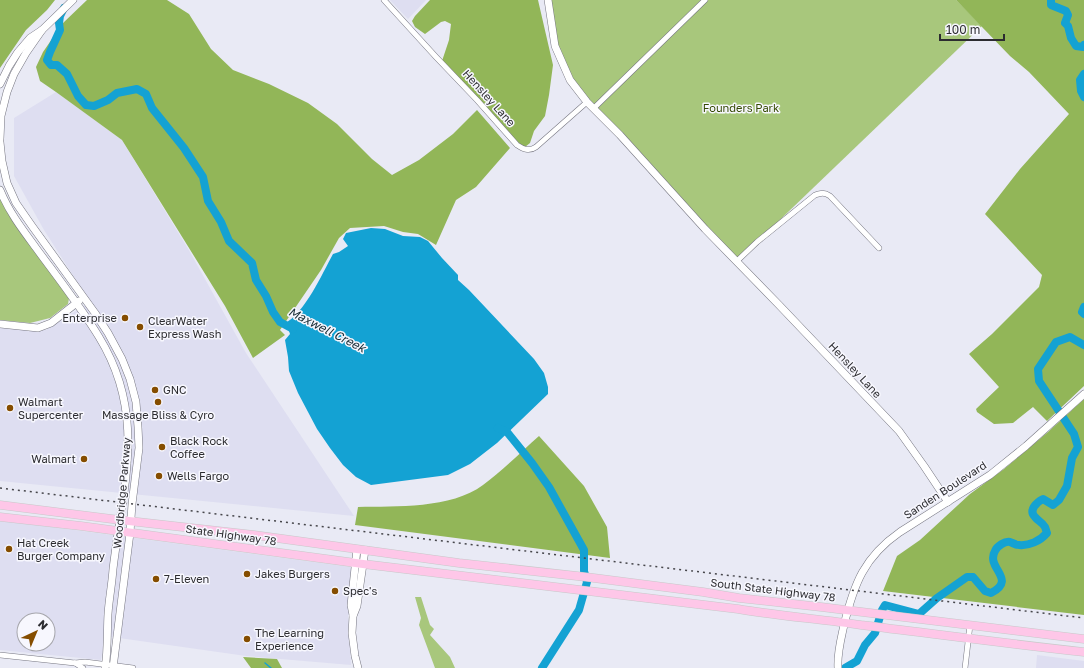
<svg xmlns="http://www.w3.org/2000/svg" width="1084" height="668" viewBox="0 0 1084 668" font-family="'Golos Text',sans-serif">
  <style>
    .built { fill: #dedef1; fill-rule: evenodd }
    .green { fill: #a8c77c }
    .forest { fill: #92b658 }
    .water { fill: #14a2d3 }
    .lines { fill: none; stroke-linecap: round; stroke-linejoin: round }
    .stream { stroke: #14a2d3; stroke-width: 1.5 }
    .river { stroke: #14a2d3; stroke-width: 8 }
    .street-casing { stroke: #767681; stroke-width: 6 }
    .secondary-casing { stroke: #767681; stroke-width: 8 }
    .primary-casing { stroke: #c8c8c9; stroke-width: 9 }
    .street { stroke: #fff; stroke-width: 5 }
    .secondary { stroke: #fff; stroke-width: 7 }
    .primary { stroke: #fec7e8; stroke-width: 8 }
    .rail { stroke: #46464b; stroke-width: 1.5; stroke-dasharray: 2 4; stroke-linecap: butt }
    .poi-dot { fill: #854d00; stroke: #f7f7fe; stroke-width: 1.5 }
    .labels { text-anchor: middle; stroke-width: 3; stroke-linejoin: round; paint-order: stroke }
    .street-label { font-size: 11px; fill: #2c2c30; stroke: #f7f7fe }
    .park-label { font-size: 11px; fill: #354a03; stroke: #f7f7fe }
    .poi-label { font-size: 11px; fill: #2c2c30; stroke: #f7f7fe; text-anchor: start }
    .water-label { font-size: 12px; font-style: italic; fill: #192e37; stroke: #f7f7fe }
  </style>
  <rect width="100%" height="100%" fill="#e9eaf5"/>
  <!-- built -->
  <g class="built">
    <polygon points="390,0 426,0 408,19"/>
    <polygon points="56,92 122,140 190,252 246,353 354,516 0,481 0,328 46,330 90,302 44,230 14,176 14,118"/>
    <path d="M 0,520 L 358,568 L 348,617 L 351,665 L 246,656 L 105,636 L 101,660 L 0,650 ZM 24,620 L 48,620 L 48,644 L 24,644 Z"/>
    <polygon points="1037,655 1084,661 1084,668 1036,668"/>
  </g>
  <!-- green -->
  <g class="green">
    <polygon points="548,0 956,0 982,26 737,261 570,80 553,33"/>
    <polygon points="0,196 5,208 69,298 68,304 50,318 30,323 0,320"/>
    <polygon points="415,597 421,597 430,625 434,629 430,635 450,657 455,668 435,668 419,625 421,618"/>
  </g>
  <!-- forest -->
  <g class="forest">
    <polygon points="0,0 55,0 47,10 26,30 0,68"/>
    <polygon points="87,0 167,0 189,14 211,49 233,70 269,84 308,103 337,124 372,159 392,175 419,160 453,134 477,110 510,148 476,187 456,200 436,245 418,234 403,232 384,226 350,228 339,238 321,270 280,330 285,335 253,358 225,306 122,140 56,92 40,81 36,67 43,52 63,23"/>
    <polygon points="430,0 538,0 553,65 549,95 545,116 534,131 530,143 525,147 521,146 442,61 449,40 451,24 445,21 441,22 425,34 415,27 412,21 415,16"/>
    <polygon points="956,0 1084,0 1084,386 1047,421 1033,407 1013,423 994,424 977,412 976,409 999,387 969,354 992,334 1039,287 1042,275 985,214 1020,169 1069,114 1029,72 1010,56"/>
    <polygon points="1084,399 1084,615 883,591 897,556 920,540 970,494 1004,469 1048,432"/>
    <path d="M 539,436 L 584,486 L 607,527 L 610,558 L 355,525 L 358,507 C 396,506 451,509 483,485 C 502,471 521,452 539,436 Z"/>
    <polygon points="243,657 277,659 282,668 251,668"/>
  </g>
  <!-- water -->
  <path class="water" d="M 371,228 L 385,229 L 403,236 L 420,237 L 428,241 L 442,258 L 458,275 L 458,280 L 469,290 L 534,359 L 544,373 L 548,387 L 548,394 L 497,443 L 470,464 L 448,475 L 371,485 L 356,477 L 343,465 L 330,448 L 317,429 L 298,393 L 289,371 L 288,357 L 285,340 L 290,334 L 288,328 L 284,324 C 305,313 322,274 333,254 L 339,252 L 348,246 L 343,239 L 346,233 Z"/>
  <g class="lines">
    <!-- stream -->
    <polyline class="stream" points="265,663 271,668"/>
    <!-- river -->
    <g class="river">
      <polyline points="1051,0 1051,5 1066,11 1068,15 1065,23 1068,26 1071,38 1076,46 1083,47 1084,45"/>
      <polyline points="64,8 60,16 59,23 60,30 50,52 47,60 51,65 57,65 67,74 78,96 86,105 94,106 108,100 117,93 137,89 146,94 152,108 184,148 203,177 208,201 221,222 229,241 252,263 256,280 266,296 273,312 280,322 293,329"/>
      <polyline points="1084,74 1080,80 1081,91 1084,97"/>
      <polyline points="1084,307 1082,312 1084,314"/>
      <polyline points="498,428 507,432 532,463 549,487 584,550 584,571 587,582 579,610 542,668"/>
      <path d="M 845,668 L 857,661 L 865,645 L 875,633 L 882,610 L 885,605 L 919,614 L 937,598 L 967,577 L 973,577 L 985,591 L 991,593 C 1018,579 985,568 995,551 C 997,546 1005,541 1010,542 C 1013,543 1016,545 1019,545 C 1029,546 1040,541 1047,533 C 1046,531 1046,529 1045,527 C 1042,522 1038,521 1035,517 C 1028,510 1037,502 1043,499 L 1053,505 L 1059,500 L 1067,486 L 1072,458 L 1078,447 L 1074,434 L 1039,381 L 1038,369 L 1056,342 L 1070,337 L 1084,345"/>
    </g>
    <defs>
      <g id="street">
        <path d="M 384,0 L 436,57 L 477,100 L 517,145 C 523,149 529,152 536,147 L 587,102"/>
        <polyline points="594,108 705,0"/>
        <path d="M 737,261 L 757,242 L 815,195 C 821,193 824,192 830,196 L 879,248"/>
        <polyline points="0,655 75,663 85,662 133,668"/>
        <polyline points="75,663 83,668"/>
        <polyline points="965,668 970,625"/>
      </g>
      <g id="secondary">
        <polyline points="548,0 555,46 570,80 587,102 620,135 705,229 780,306 899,431 924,466 948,502"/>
        <polyline points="0,84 9,66 18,52 30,38 42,30 73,0"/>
        <polyline points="0,139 1,116 7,92 14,74 26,53 42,30"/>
        <polyline points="0,142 2,161 7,183 16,203 32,226 95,313 108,333 122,359 130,379 136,402 138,427 139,448 132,504 130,533 113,668"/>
        <path d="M 0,190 C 9,212 22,229 36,248 C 58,278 80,306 99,337 C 147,415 123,485 113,569 C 112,584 109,599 108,614 C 107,631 108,651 105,668"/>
        <polyline points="0,324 38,328 51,323 79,301"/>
        <polyline points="353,615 351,605 357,549"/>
        <polyline points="358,668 355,656 352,633 353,616 357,606 365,550"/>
        <path d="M 838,668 C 837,653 841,639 844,625 C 854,584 864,557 900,532 L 990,475 L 1026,446 L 1084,394"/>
      </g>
      <g id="primary">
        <polyline points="0,505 120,520 254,535 459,563 586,577 703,592 739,598 821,607 1084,639"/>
        <path d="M 0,517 L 81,526 L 363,564 L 738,609 C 779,616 820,619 861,625 C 935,634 1010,644 1084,652"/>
      </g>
    </defs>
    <!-- street casing -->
    <use href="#street" class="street-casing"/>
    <!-- secondary casing -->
    <use href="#secondary" class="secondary-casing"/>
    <!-- primary casing -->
    <use href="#primary" class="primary-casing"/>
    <!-- street -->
    <use href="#street" class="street"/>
    <!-- secondary -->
    <use href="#secondary" class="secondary"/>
    <!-- primary -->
    <use href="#primary" class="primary"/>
    <!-- rail -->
    <polyline class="rail" points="0,488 1084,618"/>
  </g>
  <!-- markers -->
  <g class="poi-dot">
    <circle cx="125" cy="318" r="4"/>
    <circle cx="140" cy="327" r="4"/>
    <circle cx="155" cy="390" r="4"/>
    <circle cx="158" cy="402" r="4"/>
    <circle cx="10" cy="408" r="4"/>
    <circle cx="162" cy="447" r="4"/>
    <circle cx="84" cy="459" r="4"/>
    <circle cx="159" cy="476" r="4"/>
    <circle cx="9" cy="549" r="4"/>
    <circle cx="247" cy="574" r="4"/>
    <circle cx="156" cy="579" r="4"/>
    <circle cx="335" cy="591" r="4"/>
    <circle cx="247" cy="639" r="4"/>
  </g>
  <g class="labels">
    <!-- street labels -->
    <g class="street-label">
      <text transform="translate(489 98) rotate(48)" y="4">Hensley Lane</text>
      <text transform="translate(855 370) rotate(47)" y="4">Hensley Lane</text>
      <text transform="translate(945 490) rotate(-33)" y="4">Sanden Boulevard</text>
      <text transform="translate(122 493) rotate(-85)" y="4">Woodbridge Parkway</text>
      <text transform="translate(231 535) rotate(8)" y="4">State Highway 78</text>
      <text transform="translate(773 590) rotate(7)" y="4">South State Highway 78</text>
    </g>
    <!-- park labels -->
    <g class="park-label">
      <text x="741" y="112">Founders Park</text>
    </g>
    <!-- poi labels -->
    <g class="poi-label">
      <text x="117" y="322" text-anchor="end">Enterprise</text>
      <text x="148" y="325">ClearWater<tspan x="148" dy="13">Express Wash</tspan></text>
      <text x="163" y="394">GNC</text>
      <text x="18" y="406">Walmart<tspan x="18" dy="13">Supercenter</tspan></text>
      <text x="158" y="419" text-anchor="middle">Massage Bliss &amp; Cyro</text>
      <text x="170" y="445">Black Rock<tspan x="170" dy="13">Coffee</tspan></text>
      <text x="76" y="463" text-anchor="end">Walmart</text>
      <text x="167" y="480">Wells Fargo</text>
      <text x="17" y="547">Hat Creek<tspan x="17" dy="13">Burger Company</tspan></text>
      <text x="255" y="578">Jakes Burgers</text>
      <text x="164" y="583">7-Eleven</text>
      <text x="343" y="595">Spec's</text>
      <text x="255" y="637">The Learning<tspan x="255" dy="13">Experience</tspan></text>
    </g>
    <!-- water labels -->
    <g class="water-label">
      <text transform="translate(327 330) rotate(27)" y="4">Maxwell Creek</text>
    </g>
  </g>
  <!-- north arrow -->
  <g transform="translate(36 632) rotate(44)"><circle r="19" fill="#f7f7fe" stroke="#a6a6ac"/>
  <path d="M0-3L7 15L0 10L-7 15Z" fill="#854d00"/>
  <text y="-6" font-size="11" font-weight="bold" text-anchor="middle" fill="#2c2c30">N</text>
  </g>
  <!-- scale -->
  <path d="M940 34v6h64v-6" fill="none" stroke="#2c2c30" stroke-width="2"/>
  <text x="946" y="34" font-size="12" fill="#2c2c30" stroke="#f7f7fe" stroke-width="3" paint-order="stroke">100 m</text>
</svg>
